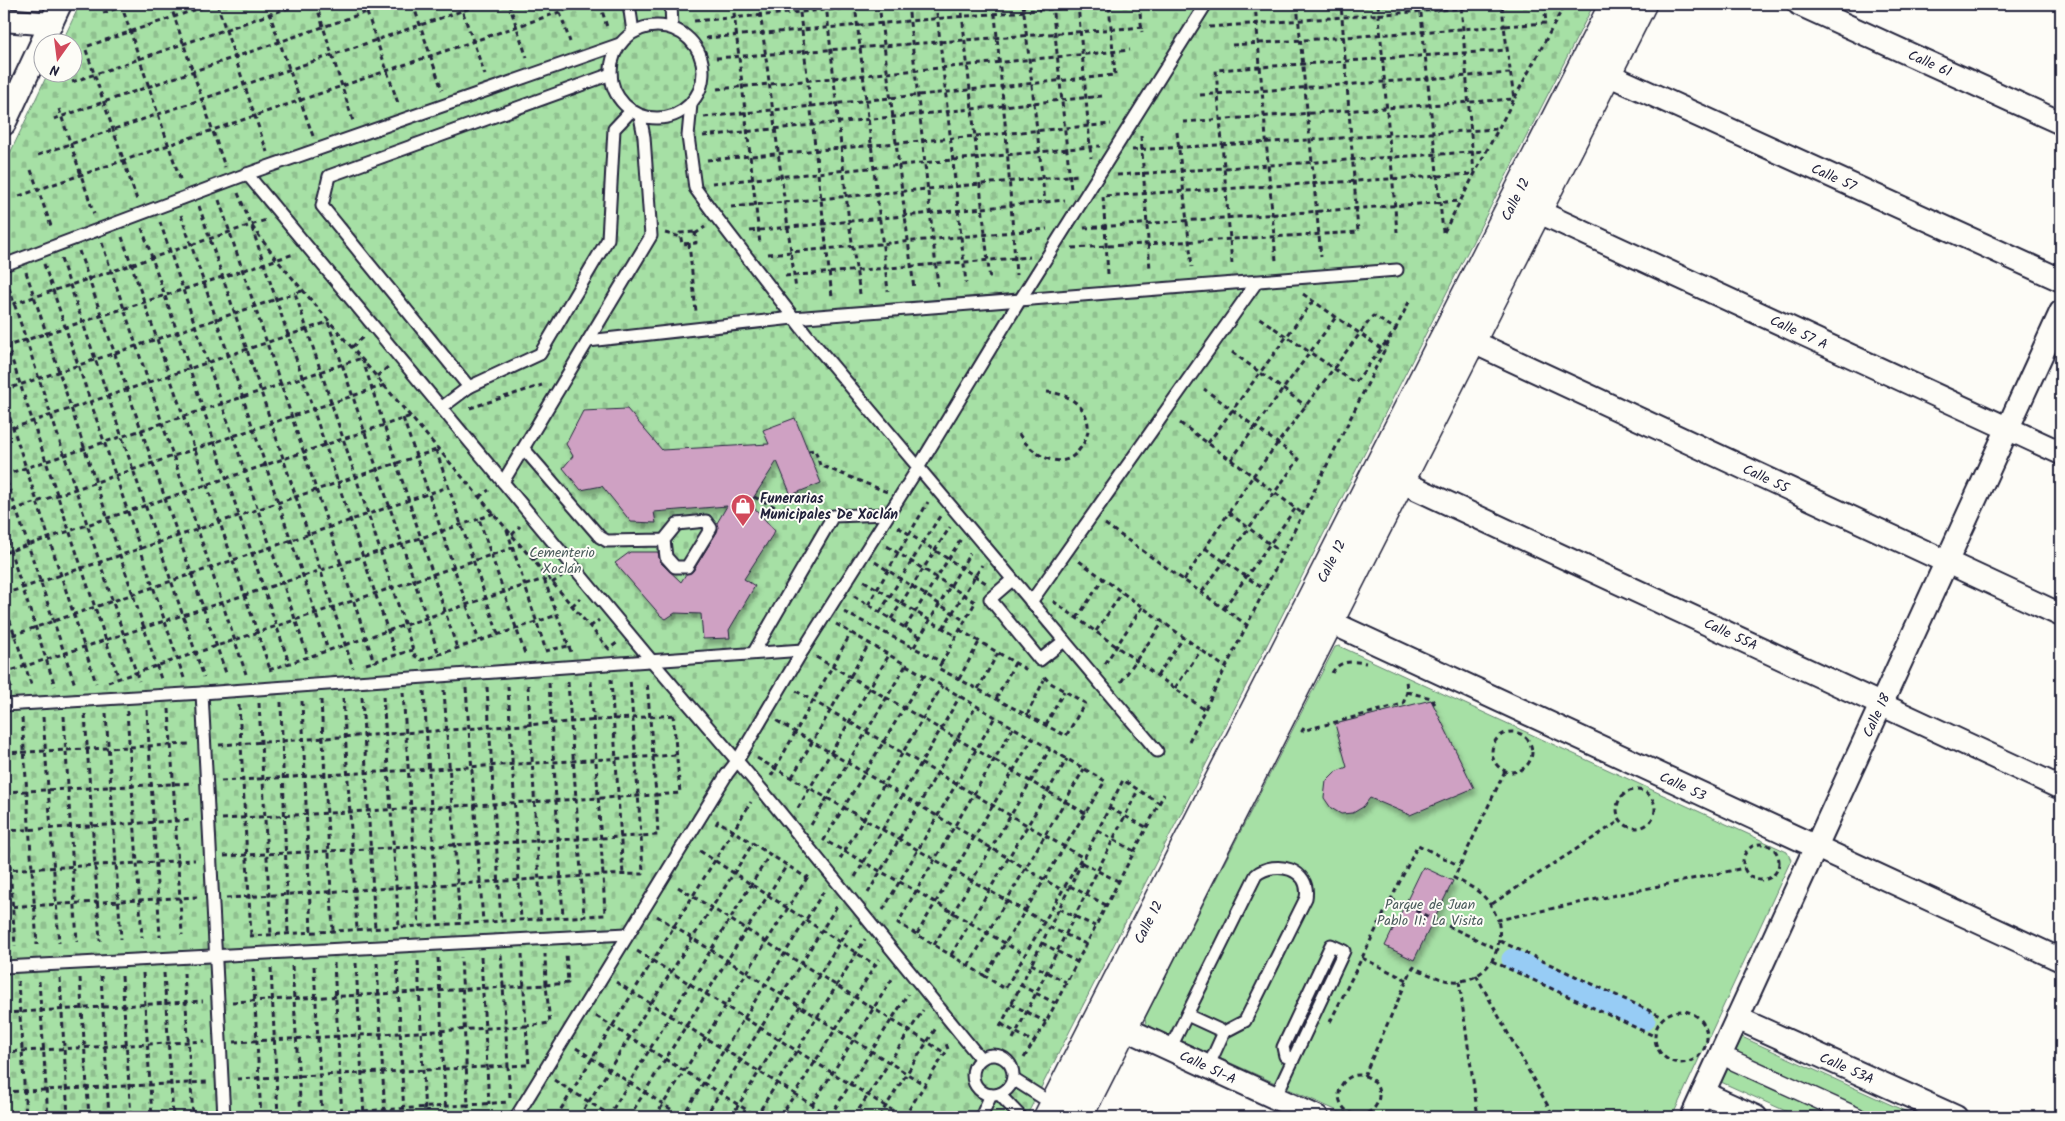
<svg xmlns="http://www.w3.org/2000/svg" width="2065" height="1121" viewBox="0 0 2065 1121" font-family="Kalam,sans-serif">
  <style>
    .green { fill: #a6e0a5; stroke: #648170 }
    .cemetery { fill: url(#cemetery-stones); stroke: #648170 }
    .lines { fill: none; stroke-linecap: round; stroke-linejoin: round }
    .canal { stroke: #97ccf5; stroke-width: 21 }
    .building { fill: #cfa1c3; stroke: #22223b; filter: url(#shadow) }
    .service-casing { stroke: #22223b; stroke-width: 15 }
    .pedestrian-casing { stroke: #22223b; stroke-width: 21 }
    .minor-casing { stroke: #22223b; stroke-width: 26 }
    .tertiary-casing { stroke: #22223b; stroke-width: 31 }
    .path { stroke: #22223b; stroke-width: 3; stroke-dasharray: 5 4; stroke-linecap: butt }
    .service { stroke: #fdfcf7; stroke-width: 11 }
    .pedestrian { stroke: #fdfcf7; stroke-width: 18 }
    .minor { stroke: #fdfcf7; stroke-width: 22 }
    .tertiary { stroke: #fdfcf7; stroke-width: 28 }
    .labels { text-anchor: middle; stroke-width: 4; stroke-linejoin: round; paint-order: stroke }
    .street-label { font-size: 14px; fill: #22223b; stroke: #fdfcf7 }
    .poi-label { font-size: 14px; font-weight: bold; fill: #22223b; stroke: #fdfcf7; text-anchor: start }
    .park-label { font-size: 14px; fill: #4a5b5b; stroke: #fdfcf7 }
  </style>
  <defs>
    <pattern id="cemetery-stones" width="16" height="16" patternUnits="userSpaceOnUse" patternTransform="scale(1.25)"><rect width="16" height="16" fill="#a6e0a5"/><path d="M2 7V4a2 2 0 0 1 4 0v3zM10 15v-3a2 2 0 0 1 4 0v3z" fill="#8fc08f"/></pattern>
    <filter id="shadow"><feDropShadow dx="3" dy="5.5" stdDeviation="2.5" flood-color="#0004"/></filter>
  </defs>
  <rect width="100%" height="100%" fill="#fdfcf7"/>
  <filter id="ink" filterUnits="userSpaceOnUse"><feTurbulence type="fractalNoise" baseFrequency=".02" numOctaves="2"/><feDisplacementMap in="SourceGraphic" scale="10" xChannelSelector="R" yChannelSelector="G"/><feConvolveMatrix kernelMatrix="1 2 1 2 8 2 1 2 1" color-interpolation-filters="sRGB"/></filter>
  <g filter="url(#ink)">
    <!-- green -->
    <g class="green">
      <polygon points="1339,646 1787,852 1791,860 1672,1117 1351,1117 1146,1025 1145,1018 1335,647"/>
      <polygon points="1742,1037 1918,1117 1799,1117 1721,1082"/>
    </g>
    <!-- cemetery -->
    <polygon class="cemetery" points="80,4 1594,4 1026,1117 4,1117 4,166 48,73 72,72 72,42 62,42"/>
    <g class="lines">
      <!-- canal -->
      <polyline class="canal" points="1512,959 1645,1020"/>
    </g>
    <!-- building -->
    <g class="building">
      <polygon points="627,409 662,450 769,444 763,430 795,418 821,483 791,495 777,461 750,503 775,531 744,579 755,586 729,630 730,638 703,639 701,614 675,613 666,619 661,616 615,563 630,552 658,552 660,562 681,582 686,574 693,571 717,532 717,523 727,506 654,512 656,523 631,522 602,486 581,490 563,468 573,456 566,444 583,411"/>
      <polygon points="1431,700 1474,788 1410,815 1370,798 1363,807 1353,813 1341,814 1331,808 1324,798 1326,781 1335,772 1347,767 1335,724"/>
      <polygon points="1423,867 1453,881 1414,960 1385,946"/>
    </g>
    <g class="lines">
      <defs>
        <g id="service">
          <polyline points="629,4 633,32"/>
          <polyline points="671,4 672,28"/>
          <circle cx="657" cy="72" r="46"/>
          <polyline points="611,74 329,176 322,206 469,387 540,354 608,239 614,129 631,111"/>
          <polyline points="691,104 688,136 695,188 717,218 807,335 1157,751"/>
          <polyline points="247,174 651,660 762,790 980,1058"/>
          <polyline points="4,265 247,174 620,44"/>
          <polyline points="588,341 793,318 1397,270"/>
          <polyline points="441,408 469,387"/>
          <polyline points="524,449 600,537 607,541 664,540 666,557 675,567 687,567 711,528 706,521 677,524 664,540"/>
          <polyline points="503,482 651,236 644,137 640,116"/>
          <polyline points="1012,580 990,599 1040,660 1064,641"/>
          <polyline points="1031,602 1256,283"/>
          <polyline points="754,652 833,516 889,514"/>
          <polyline points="202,693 224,1117"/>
          <polyline points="4,705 202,693 803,650"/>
          <polyline points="4,967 627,934"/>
          <polyline points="1187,1015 1224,1032"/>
          <path d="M 1170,1049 L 1256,875 C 1276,859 1311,869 1306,898 L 1245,1021 L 1224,1032 L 1208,1067"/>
          <circle cx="993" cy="1075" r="20"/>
          <polyline points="1013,1079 1054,1105"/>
          <polyline points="999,1094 1021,1117"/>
          <polyline points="1275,1098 1344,951 1331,945 1283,1047 1285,1056 1293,1060"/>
          <polyline points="516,1117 727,774 737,761 803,650 918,468 1020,300 1206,4"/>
          <polyline points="981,1117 991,1095"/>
        </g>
        <polyline id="pedestrian" points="1732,1060 1857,1117"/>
        <g id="minor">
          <polyline points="1799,4 2061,123"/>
          <polyline points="4,20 51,24"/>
          <polyline points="1607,74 2061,280"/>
          <polyline points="4,124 60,4"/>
          <polyline points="1537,211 2061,453"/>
          <polyline points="1471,341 2061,615"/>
          <polyline points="1400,481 2061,788"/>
          <polyline points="1313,614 2061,960"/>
          <polyline points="1737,1018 1956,1117"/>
          <polyline points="1109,1021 1317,1117"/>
          <polyline points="1703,1093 1756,1117"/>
          <polyline points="1692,1117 2061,312"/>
        </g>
        <g id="tertiary">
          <polyline points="1048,1117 1614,4"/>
          <polyline points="1078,1117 1642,4"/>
        </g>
      </defs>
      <!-- service casing -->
      <use href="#service" class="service-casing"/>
      <!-- pedestrian casing -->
      <use href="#pedestrian" class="pedestrian-casing"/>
      <!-- minor casing -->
      <use href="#minor" class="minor-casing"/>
      <!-- tertiary casing -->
      <use href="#tertiary" class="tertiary-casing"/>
      <!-- path -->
      <g class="path">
        <polyline points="121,4 181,182"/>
        <polyline points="170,4 225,167"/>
        <polyline points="217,4 267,152"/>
        <polyline points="266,4 313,136"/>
        <polyline points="316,4 353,121"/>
        <polyline points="364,4 399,106"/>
        <polyline points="413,4 442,90"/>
        <polyline points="460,4 485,75"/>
        <polyline points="509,4 527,58"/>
        <polyline points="557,4 570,42"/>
        <polyline points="600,4 607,27"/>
        <polyline points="733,4 760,244"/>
        <polyline points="759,4 796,290"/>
        <polyline points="799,4 832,297"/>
        <polyline points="826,4 849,222 860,294"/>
        <polyline points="855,4 888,291"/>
        <polyline points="879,4 914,289"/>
        <polyline points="908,4 938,286"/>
        <polyline points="936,4 966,283"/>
        <polyline points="961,4 990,281"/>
        <polyline points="994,4 1006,133 1016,275"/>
        <polyline points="1023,4 1045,202"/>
        <polyline points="1052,4 1071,190"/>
        <polyline points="1078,4 1091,158"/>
        <polyline points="1139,4 1142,32"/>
        <polyline points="1255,4 1276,261"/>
        <polyline points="1297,4 1321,257"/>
        <polyline points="1378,4 1397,232"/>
        <polyline points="1420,4 1443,232"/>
        <polyline points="103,13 130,4"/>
        <polyline points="694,21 896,4"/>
        <polyline points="1209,27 1520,4"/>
        <polyline points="706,38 1110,4"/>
        <polyline points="1232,45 1504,26 1502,5"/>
        <polyline points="88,46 212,4"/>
        <polyline points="86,50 137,200"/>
        <polyline points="716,58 1145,27"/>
        <polyline points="72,82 300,4"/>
        <polyline points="717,89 1130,50"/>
        <polyline points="1200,95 1510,73"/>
        <polyline points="59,109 94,214"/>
        <polyline points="704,117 1115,75 1109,4"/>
        <polyline points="54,119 390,4"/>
        <polyline points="1183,122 1514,99 1565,4"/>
        <polyline points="1177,132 1192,267"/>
        <polyline points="703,136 1102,96"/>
        <polyline points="1141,136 1150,270"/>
        <polyline points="1132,150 1498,129"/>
        <polyline points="38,155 482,4"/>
        <polyline points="707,160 1111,124"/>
        <polyline points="31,170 51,226"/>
        <polyline points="1117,175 1486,151"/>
        <polyline points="712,183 1100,146"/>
        <polyline points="238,193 251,225 277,260 609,649 618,642"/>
        <polyline points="19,196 583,4"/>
        <polyline points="219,200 374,662"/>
        <polyline points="199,206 353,668"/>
        <polyline points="731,207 1079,175"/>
        <polyline points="181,215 328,650"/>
        <polyline points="160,222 308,657"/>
        <polyline points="142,228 289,663"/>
        <polyline points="252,228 396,655"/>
        <polyline points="1084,228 1460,201"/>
        <polyline points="750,231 1065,200"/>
        <polygon points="695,232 696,243 682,244 680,233"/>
        <polyline points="1444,232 1514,99 1504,26 1546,23 1544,4"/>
        <polyline points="665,233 681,237"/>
        <polyline points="695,234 705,227"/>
        <polyline points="122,237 270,669"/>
        <polyline points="102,243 246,674"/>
        <polyline points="689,243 696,312"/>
        <polyline points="1072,248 1358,232 1341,4"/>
        <polyline points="79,251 227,676"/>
        <polyline points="768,254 1047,229"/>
        <polyline points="61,259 204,677"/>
        <polyline points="44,264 184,678"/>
        <polyline points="1232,264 1216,70 1507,50"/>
        <polyline points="26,272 161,679"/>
        <polyline points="1108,274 1103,196 1474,174 1461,4"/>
        <polyline points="785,276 1030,257"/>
        <polyline points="6,279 139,681"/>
        <polyline points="302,291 295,293 415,656 422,660 557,615"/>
        <polyline points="1303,294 1382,349"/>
        <polyline points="4,307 266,220"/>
        <polyline points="1395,330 1409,302"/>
        <polyline points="4,336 119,679"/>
        <polyline points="4,347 294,254"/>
        <polyline points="352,347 363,337"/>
        <polyline points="1232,352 1306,406"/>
        <polyline points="377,376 388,367"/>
        <polyline points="4,390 295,293"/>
        <polyline points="4,400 96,683"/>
        <polyline points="470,408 542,385"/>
        <polyline points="403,418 479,641"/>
        <path d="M 1180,423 L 1253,476 C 1293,423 1333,369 1373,316 L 1396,329 L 1355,383 C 1323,361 1290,339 1258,317"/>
        <polyline points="4,431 328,322 439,655"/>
        <path d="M 1019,434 C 1030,453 1061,474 1079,450 C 1102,422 1078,393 1046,392"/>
        <polyline points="1208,443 1313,301"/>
        <polyline points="436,450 498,634"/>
        <polyline points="808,451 815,450 820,465 887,492"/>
        <polyline points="1231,460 1336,317"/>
        <polyline points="4,473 75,685"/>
        <polyline points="4,475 362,358 457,648"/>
        <polyline points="479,497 489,490"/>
        <polyline points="754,497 802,519"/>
        <polyline points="4,513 385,385"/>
        <polyline points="494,513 479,519 525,654"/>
        <polyline points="1229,513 1283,554"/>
        <polyline points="1105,524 1247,625"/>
        <polyline points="898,527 986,583"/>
        <polyline points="507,530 546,651"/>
        <polyline points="4,532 55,686"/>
        <polyline points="512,535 520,526"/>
        <polyline points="887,546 975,602"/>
        <polyline points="1205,548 1265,590"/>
        <polyline points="4,553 411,416"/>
        <polyline points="533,560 542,553"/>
        <polyline points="1079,561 1226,668"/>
        <polyline points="875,562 965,621"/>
        <polyline points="541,571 571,652"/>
        <polyline points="1184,580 1253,476 1303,514"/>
        <polyline points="864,581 956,636"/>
        <polyline points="552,583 562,576"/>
        <polyline points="1202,592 1299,459 1204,389"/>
        <polyline points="4,594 439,449"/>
        <polyline points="854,596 920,637"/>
        <polyline points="1053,601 1205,710"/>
        <polyline points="4,603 32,687"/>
        <polyline points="868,605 928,502"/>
        <polyline points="572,606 580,598"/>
        <polyline points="1224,608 1295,509"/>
        <polyline points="844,612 942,662 976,601"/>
        <polyline points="880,612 940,516"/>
        <polyline points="1077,618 1103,579"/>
        <polyline points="891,619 950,527"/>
        <polyline points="836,624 1105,781 985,976 898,923 916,891 824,840 924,675"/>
        <polyline points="590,627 599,620"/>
        <polyline points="905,628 961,539"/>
        <polyline points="943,628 982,565"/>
        <polyline points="960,630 1027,670"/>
        <polyline points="1096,631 1122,593"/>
        <polyline points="4,638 448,487"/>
        <polyline points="914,647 970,553"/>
        <polyline points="545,651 568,646"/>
        <polyline points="816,657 1085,813"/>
        <polyline points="942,662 938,668 1066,736 1085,703 1049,682 1043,675"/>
        <polyline points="366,664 413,650"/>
        <polyline points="1105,664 1142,607"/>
        <polyline points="4,666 11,688"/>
        <polyline points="269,670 544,579"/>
        <polyline points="4,673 479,519"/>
        <path d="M 1332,673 C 1339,660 1353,661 1366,663"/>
        <polyline points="1157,676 1184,637"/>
        <polyline points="611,679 623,875"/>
        <polyline points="959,679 979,642"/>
        <polyline points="108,682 521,545"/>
        <polyline points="568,682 584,916"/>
        <polyline points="1121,682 1163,622"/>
        <polyline points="549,683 563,917"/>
        <polyline points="528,685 541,918"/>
        <polyline points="508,686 521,920"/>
        <polyline points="487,687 501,921"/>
        <polyline points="466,688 483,922"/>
        <polyline points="1175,688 1201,650"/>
        <polyline points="978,689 998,653"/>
        <polyline points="444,690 460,923"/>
        <polyline points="424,691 438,925"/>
        <polyline points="796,691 1082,857 1005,989 985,976"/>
        <polyline points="403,692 419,926"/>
        <polyline points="1407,692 1431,698 1436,706"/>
        <polyline points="383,696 399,927"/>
        <polyline points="362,697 375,929"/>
        <polyline points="343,698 357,930"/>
        <polyline points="996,699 1015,663"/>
        <polyline points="321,700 333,931"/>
        <polyline points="302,701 311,933"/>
        <polyline points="281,702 288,934"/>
        <polyline points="259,703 271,935"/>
        <polyline points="239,705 251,936"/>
        <polyline points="169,709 182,935"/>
        <polyline points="147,710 160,937"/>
        <polyline points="127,711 142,938"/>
        <polyline points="106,713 121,939"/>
        <polyline points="85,714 100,941"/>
        <polyline points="1027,715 1044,680"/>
        <polyline points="64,716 77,942"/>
        <polyline points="43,717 59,943"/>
        <polyline points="22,718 37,945"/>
        <polyline points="777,721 1062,890"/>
        <polyline points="1046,725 1064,691"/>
        <polyline points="1013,728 916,891 1025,955"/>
        <polyline points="1304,728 1302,731 1403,704 1407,692 1406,679"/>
        <circle cx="1512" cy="752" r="20"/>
        <polyline points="1189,741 1391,337"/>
        <polyline points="219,745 677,715"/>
        <polyline points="4,753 191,744"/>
        <polyline points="757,758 1044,922"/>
        <polyline points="4,766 15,946"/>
        <path d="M 1505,771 L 1454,878 C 1478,890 1488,895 1498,920 L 1744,868"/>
        <polyline points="771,776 851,633"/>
        <polyline points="792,777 869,644"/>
        <polyline points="221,781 677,755"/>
        <circle cx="1636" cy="809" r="19"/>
        <polyline points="4,792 193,783"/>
        <polyline points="798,808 889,655"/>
        <polyline points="1109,808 1146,827"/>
        <polyline points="222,819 656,795 647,681"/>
        <polyline points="716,825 718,821 807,878 810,873"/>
        <polyline points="811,825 906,665"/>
        <polyline points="4,831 193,820"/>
        <polyline points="1098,831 1134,851"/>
        <circle cx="1761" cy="862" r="18"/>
        <polyline points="700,851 875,965"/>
        <polyline points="224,856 641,836 630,678"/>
        <polyline points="840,859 942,686"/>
        <polyline points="1082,863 1118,881"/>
        <polyline points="4,870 195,860"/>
        <polyline points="855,877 960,696"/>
        <polyline points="1070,886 1106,905"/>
        <polyline points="678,887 945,1053"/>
        <polyline points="868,893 976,706"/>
        <polyline points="226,898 603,875 591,681"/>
        <polyline points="1391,899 1499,950"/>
        <polyline points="1492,904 1621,820"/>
        <polyline points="4,907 197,897"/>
        <polyline points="1059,909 1095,926"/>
        <polyline points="883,910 995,717"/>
        <polyline points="657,916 925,1085"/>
        <polyline points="1049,927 1086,944"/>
        <polyline points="917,934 1032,739"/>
        <polyline points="249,936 605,915 603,875 643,874 641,836 658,835 656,795 680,793 673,715"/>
        <polyline points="1500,941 1663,1017"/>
        <polyline points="1042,943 1077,962"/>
        <polyline points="934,945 1050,749"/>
        <polyline points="637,951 903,1117"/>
        <polyline points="951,955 1067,759"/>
        <polyline points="481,957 489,1104"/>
        <polyline points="438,958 446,1117"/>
        <polyline points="1362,958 1407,980"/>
        <polyline points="397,961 404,1117"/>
        <polyline points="418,961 425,1117"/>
        <polyline points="1492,961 1654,1036"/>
        <polyline points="334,963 342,1117"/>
        <polyline points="356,963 364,1117"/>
        <polyline points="377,963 385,1117"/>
        <polyline points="1031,964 1066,982"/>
        <polyline points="292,966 301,1117"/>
        <polyline points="314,966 322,1117"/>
        <polyline points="968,966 1084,769"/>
        <polyline points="253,968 261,1117"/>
        <polyline points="271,968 278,1117"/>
        <polyline points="143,973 152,1117"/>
        <polyline points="164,973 173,1117"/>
        <polyline points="184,973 193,1117"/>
        <polyline points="1476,975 1554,1117"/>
        <polyline points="101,976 109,1117"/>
        <polyline points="122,976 131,1117"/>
        <polyline points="60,978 68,1117"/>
        <polyline points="80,978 89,1117"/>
        <polyline points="18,981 26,1117"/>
        <polyline points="39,981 48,1117"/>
        <polyline points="1459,981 1478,1117"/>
        <polyline points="616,982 795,1094 879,959"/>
        <polyline points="1020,985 1055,1003"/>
        <polyline points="232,1002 546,985 545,954"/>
        <polyline points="1011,1004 1046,1022"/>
        <circle cx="1681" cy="1037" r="26"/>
        <polyline points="4,1013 203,1001"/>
        <polyline points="596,1016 758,1117"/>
        <polyline points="1330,1022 1418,845 1460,866"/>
        <polyline points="1001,1024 1035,1043"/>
        <polyline points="1000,1027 1123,780 1159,803"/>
        <polyline points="1013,1039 1138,790"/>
        <polyline points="234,1042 526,1026 522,954"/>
        <polyline points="576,1048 683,1117"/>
        <polyline points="4,1052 205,1041"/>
        <polyline points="1024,1058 1046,1022 1164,794"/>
        <circle cx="1359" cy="1095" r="20"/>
        <path d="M 1364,1076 L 1413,967 C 1423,972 1434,977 1445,980 C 1481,988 1506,954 1498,920"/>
        <polyline points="237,1079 508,1066 501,954"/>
        <polyline points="554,1080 613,1117"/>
        <polyline points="4,1092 208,1082"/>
        <polyline points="510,1097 508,1066 529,1065 526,1026 550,1023 546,985 568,983 566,953"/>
        <polyline points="4,1100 5,1117"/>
        <polyline points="812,1105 894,976"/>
        <polyline points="535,1113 543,1117"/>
        <polyline points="830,1116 908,994"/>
        <polyline points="256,1117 468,1105 461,957"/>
        <polyline points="469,1117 468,1105 508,1102"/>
        <polyline points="556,1117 751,802"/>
        <polyline points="579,1117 753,843"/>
        <polyline points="608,1117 770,854"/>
        <polyline points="629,1117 787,865"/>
        <polyline points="655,1117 807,878"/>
        <polyline points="682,1117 824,891"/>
        <polyline points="705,1117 837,906"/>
        <polyline points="731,1117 851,924"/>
        <polyline points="756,1117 865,939"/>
        <polyline points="780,1117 795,1094 832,1117"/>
        <polyline points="854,1117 923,1010"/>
        <polyline points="879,1117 936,1028"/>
        <polyline points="904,1117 948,1049 945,1041"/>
      </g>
      <!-- service -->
      <use href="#service" class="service"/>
      <!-- pedestrian -->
      <use href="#pedestrian" class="pedestrian"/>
      <!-- minor -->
      <use href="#minor" class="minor"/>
      <!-- tertiary -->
      <use href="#tertiary" class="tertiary"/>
    </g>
  </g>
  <!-- icons -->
  <defs>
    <symbol id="shop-pin" viewBox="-11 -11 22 30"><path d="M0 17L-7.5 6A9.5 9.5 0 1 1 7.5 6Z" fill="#d1495b" stroke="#fdfcf7"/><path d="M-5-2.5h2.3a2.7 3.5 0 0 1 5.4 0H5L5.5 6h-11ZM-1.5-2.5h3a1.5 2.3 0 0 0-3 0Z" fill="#fff"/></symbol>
  </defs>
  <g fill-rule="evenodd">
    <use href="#shop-pin" x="729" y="492" width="28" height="38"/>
  </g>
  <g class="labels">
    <!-- street labels -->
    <g class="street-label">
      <text transform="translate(1930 63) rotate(24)" y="5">Calle 61</text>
      <text transform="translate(1834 177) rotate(24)" y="5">Calle 57</text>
      <text transform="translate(1515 199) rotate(-63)" y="5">Calle 12</text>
      <text transform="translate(1799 332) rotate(25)" y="5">Calle 57 A</text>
      <text transform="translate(1766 478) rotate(25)" y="5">Calle 55</text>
      <text transform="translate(1331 561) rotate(-63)" y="5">Calle 12</text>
      <text transform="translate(1731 634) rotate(25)" y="5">Calle 55A</text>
      <text transform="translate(1876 715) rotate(-65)" y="5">Calle 18</text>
      <text transform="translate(1683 786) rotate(25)" y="5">Calle 53</text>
      <text transform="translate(1148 922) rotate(-63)" y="5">Calle 12</text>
      <text transform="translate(1208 1067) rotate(25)" y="5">Calle 51-A</text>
      <text transform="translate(1847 1068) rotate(24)" y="5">Calle 53A</text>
    </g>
    <!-- poi labels -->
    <g class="poi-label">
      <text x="760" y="503">Funerarias<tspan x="760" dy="16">Municipales De Xoclán</tspan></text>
    </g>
    <!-- park labels -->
    <g class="park-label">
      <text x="562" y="557">Cementerio<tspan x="562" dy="16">Xoclán</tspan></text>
      <text x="1430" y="909">Parque de Juan<tspan x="1430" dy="16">Pablo II: La Visita</tspan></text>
    </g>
  </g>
  <!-- margin -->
  <rect width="2065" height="1121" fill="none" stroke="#fdfcf7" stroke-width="20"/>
  <rect x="10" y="10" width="2045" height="1101" fill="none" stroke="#22223b" stroke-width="2" filter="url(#ink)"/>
  <!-- north arrow -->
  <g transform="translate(58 58) rotate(194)"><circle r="24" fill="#fdfcf7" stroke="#a5a5ac"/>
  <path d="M0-4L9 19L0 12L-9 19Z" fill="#d1495b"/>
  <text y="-8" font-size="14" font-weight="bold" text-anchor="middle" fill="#22223b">N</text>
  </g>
</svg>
